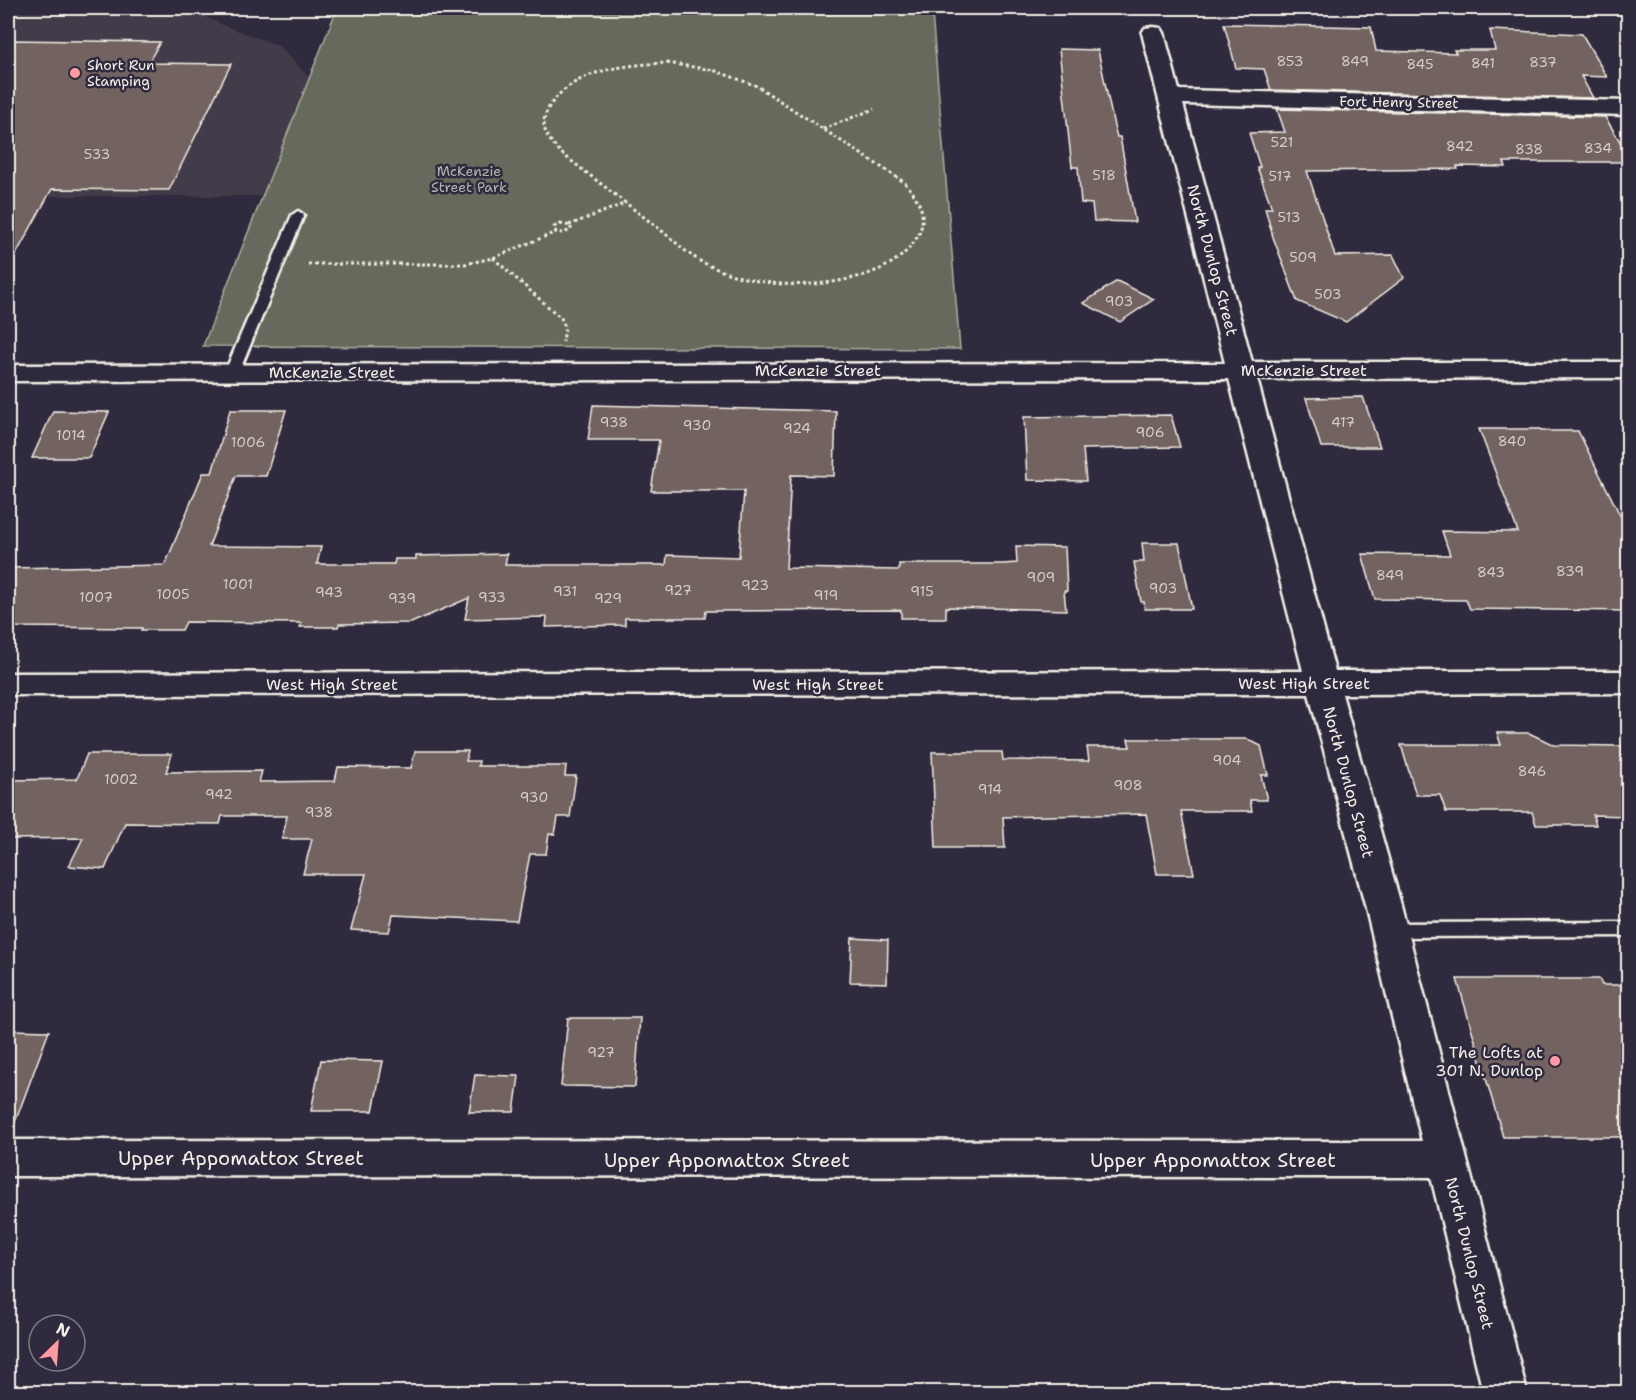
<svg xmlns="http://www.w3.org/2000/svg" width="1636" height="1400" viewBox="0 0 1636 1400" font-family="'Shantell Sans',sans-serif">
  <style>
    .built { fill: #433b48 }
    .green { fill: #666b5d; stroke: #adaea2; stroke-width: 1.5 }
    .building { fill: #736360; stroke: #f4f1e8; stroke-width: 1.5 }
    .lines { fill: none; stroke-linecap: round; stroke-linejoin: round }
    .service-casing { stroke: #f4f1e8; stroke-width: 5 }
    .minor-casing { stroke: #f4f1e8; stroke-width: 5 }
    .path { stroke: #f4f1e8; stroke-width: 3; stroke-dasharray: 3 3; stroke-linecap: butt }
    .service { fill: #2f2a3d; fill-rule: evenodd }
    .minor { fill: #2f2a3d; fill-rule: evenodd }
    .poi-dot { fill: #ff9aa2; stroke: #2f2a3d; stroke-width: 2 }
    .labels { text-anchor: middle; stroke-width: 5; stroke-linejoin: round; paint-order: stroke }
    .number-label { font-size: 14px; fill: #d4cec6 }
    .far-poi-label { font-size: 14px; fill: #f4f1e8; stroke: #2f2a3d; text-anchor: start }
    .far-street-label { font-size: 14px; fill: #f4f1e8; stroke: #2f2a3d }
    .far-park-label { font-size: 14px; fill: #b4b5a9; stroke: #2f2a3d }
    .street-label { font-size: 16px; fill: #f4f1e8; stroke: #2f2a3d }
    .poi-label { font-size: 16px; fill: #f4f1e8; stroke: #2f2a3d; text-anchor: end }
    .near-street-label { font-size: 20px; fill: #f4f1e8; stroke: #2f2a3d }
  </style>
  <rect width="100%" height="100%" fill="#2f2a3d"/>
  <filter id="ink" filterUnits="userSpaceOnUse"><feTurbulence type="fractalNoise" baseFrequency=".0167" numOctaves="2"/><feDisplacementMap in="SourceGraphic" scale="12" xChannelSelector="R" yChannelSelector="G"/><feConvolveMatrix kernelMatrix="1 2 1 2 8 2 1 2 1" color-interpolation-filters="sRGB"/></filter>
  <g filter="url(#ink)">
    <!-- built -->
    <polygon class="built" points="8,8 187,8 223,25 279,46 310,78 263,196 8,196"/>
    <!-- green -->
    <polygon class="green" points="336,11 932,13 960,349 203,346"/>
    <!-- building -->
    <g class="building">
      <polygon points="1224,24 1371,27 1376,51 1456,53 1454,50 1495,50 1490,30 1582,34 1607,77 1581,76 1593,98 1271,90 1264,69 1236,68"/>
      <polygon points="8,40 160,42 148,63 231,64 169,190 52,189 8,269"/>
      <polygon points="1059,49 1098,50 1114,126 1117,137 1120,137 1135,222 1094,221 1092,204 1081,203 1078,167 1072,167"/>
      <polygon points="1277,109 1605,117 1629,156 1629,162 1504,162 1506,167 1457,166 1458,169 1307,171 1335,256 1393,255 1404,278 1346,322 1297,301 1273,237 1265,208 1272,208 1257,167 1260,167 1249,133 1285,132"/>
      <polygon points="1117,281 1154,299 1120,322 1083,303"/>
      <polygon points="1363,397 1380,447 1321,447 1306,398"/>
      <polygon points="593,405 836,411 834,476 791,475 786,568 899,570 899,564 1003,564 1017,563 1016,546 1065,547 1067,591 1064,591 1066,610 946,607 946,618 901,618 901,610 706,611 705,618 625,618 625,625 546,627 547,617 465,619 469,598 411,623 339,624 338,627 300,627 301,623 186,622 182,630 141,630 142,628 8,627 8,568 165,565 203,473 212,473 230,410 286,410 266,476 236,476 209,546 321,547 317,564 394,564 395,559 416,559 416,556 507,554 505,565 666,565 667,555 739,557 744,491 651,491 659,440 588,440"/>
      <polygon points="53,411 109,412 89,458 32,458"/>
      <polygon points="1171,415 1180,447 1083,449 1086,481 1027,480 1024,417"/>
      <polygon points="1479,429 1540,429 1541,431 1578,431 1629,533 1628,611 1470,609 1466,600 1375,599 1362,554 1450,555 1442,531 1518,532"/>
      <polygon points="1142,543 1179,543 1192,609 1145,609 1144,602 1141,602 1134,562 1144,562"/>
      <polygon points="1497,733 1529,733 1554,745 1622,746 1629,764 1629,816 1593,815 1596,825 1536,825 1532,812 1446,812 1440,795 1416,795 1401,745 1501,745"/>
      <polygon points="1128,739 1247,739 1261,746 1268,775 1261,775 1267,800 1250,800 1252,811 1181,811 1194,874 1157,874 1146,814 1003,817 1005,848 936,848 932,752 1002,752 1003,760 1089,761 1087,747 1130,747"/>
      <polygon points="415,751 468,751 466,761 479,761 478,766 566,766 565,776 576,776 570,817 558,817 555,834 549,834 546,854 530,854 517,921 393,915 389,932 351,930 366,874 303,874 312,839 282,839 287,816 222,816 220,824 125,823 105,869 69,866 83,838 8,839 8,780 77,779 87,754 172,754 166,772 262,771 259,782 335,781 338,767 411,768"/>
      <polygon points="852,938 888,940 887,983 850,982"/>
      <polygon points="1457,979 1599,979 1602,985 1629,985 1629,1137 1503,1137"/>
      <polygon points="568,1018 640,1018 635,1087 561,1086"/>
      <polygon points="8,1030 49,1031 11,1133 8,1132"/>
      <polygon points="321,1060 383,1061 373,1111 311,1111"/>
      <polygon points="475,1075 519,1076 514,1112 469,1112"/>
    </g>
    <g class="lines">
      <defs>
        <g id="service">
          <polygon points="298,211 304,215 239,372 232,376 227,375 225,372 292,215"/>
          <polygon points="1628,922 1628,936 1389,937 1382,935 1380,930 1382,925 1389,923"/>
        </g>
        <polygon id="minor" points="1153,27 1161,28 1164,33 1179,90 1628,101 1628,115 1183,104 1252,362 1628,362 1628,378 1257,379 1335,671 1628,671 1628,693 1342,694 1401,905 1527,1392 1483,1392 1431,1177 8,1176 8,1140 1422,1141 1365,905 1309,694 8,695 8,673 1303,671 1229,379 8,381 8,365 1225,363 1142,33 1145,28"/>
      </defs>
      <!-- service casing -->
      <use href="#service" class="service-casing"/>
      <!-- minor casing -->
      <use href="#minor" class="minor-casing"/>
      <!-- path -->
      <g class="path">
        <path d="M 667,63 L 713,70 L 757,86 L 904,182 C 921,201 930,219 914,242 C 898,265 870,275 844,280 C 797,289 749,285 706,264 C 690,257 676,242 662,231 C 628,205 595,179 561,153 C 546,137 537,125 551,104 C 577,68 627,65 667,63 Z"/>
        <polyline points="823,129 874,109"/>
        <polygon points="560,224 571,226 571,230 563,233 556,232 554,227"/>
        <polyline points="569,225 626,203"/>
        <polyline points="493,258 561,318 565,327 563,342"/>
        <polyline points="308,264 465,264 493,258 556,232"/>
      </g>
      <!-- service -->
      <use href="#service" class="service"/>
      <!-- minor -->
      <use href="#minor" class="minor"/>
    </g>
  </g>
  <!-- markers -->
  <g class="poi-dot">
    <circle cx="75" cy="73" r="6"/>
    <circle cx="1555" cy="1061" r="6"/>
  </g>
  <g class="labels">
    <!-- number labels -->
    <g class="number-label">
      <text x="1290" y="66">853</text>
      <text x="1355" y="66">849</text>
      <text x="1543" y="67">837</text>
      <text x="1483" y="68">841</text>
      <text x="1420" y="69">845</text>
      <text x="1282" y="147">521</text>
      <text x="1460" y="151">842</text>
      <text x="1598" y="153">834</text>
      <text x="1529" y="154">838</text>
      <text x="97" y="159">533</text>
      <text x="1104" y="180">518</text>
      <text x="1280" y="181">517</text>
      <text x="1289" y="222">513</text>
      <text x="1303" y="262">509</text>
      <text x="1328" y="299">503</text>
      <text x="1119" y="306">903</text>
      <text x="614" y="427">938</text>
      <text x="1343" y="427">417</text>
      <text x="697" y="430">930</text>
      <text x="797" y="433">924</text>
      <text x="1150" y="437">906</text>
      <text x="71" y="440">1014</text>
      <text x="1512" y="446">840</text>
      <text x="248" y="447">1006</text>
      <text x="1570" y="576">839</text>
      <text x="1491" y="577">843</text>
      <text x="1390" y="580">849</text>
      <text x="1041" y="582">909</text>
      <text x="238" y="589">1001</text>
      <text x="755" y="590">923</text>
      <text x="1163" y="593">903</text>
      <text x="678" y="595">927</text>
      <text x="565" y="596">931</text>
      <text x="922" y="596">915</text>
      <text x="329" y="597">943</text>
      <text x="173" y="599">1005</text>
      <text x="826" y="600">919</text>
      <text x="96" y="602">1007</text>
      <text x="492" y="602">933</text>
      <text x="402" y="603">939</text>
      <text x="608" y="603">929</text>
      <text x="1227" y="765">904</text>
      <text x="1532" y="776">846</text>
      <text x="121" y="784">1002</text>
      <text x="1128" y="790">908</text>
      <text x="990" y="794">914</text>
      <text x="219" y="799">942</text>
      <text x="534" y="802">930</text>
      <text x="319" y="817">938</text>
      <text x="601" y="1057">927</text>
    </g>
    <!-- far-poi labels -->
    <g class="far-poi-label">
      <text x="87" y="70">Short Run<tspan x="87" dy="16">Stamping</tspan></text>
    </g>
    <!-- far-street labels -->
    <g class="far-street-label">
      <text transform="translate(1399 102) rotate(1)" y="5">Fort Henry Street</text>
    </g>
    <!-- far-park labels -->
    <g class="far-park-label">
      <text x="469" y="176">McKenzie<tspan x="469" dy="16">Street Park</tspan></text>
    </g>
    <!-- street labels -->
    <g class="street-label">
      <text transform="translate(1213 260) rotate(75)" y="6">North Dunlop Street</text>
      <text x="818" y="376">McKenzie Street</text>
      <text x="1304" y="376">McKenzie Street</text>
      <text x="332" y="378">McKenzie Street</text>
      <text x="1304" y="689">West High Street</text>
      <text x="332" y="690">West High Street</text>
      <text x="818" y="690">West High Street</text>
      <text transform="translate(1349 782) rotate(75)" y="6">North Dunlop Street</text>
      <text transform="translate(1470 1253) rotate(76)" y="6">North Dunlop Street</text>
    </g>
    <!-- poi labels -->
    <g class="poi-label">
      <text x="1543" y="1058">The Lofts at<tspan x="1543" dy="18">301 N. Dunlop</tspan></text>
    </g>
    <!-- near-street labels -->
    <g class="near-street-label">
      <text x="241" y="1165">Upper Appomattox Street</text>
      <text x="727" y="1167">Upper Appomattox Street</text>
      <text x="1213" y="1167">Upper Appomattox Street</text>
    </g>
  </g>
  <!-- margin -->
  <rect width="1636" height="1400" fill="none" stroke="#2f2a3d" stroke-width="30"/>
  <rect x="15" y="15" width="1606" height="1370" fill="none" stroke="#f4f1e8" stroke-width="2" filter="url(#ink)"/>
  <!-- north arrow -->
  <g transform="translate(57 1343) rotate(25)"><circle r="28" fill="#2f2a3d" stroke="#7e7a81" stroke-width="1.5"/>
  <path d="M0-4.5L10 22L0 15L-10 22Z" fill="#ff9aa2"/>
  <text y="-9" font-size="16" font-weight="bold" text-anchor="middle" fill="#f4f1e8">N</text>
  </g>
</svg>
